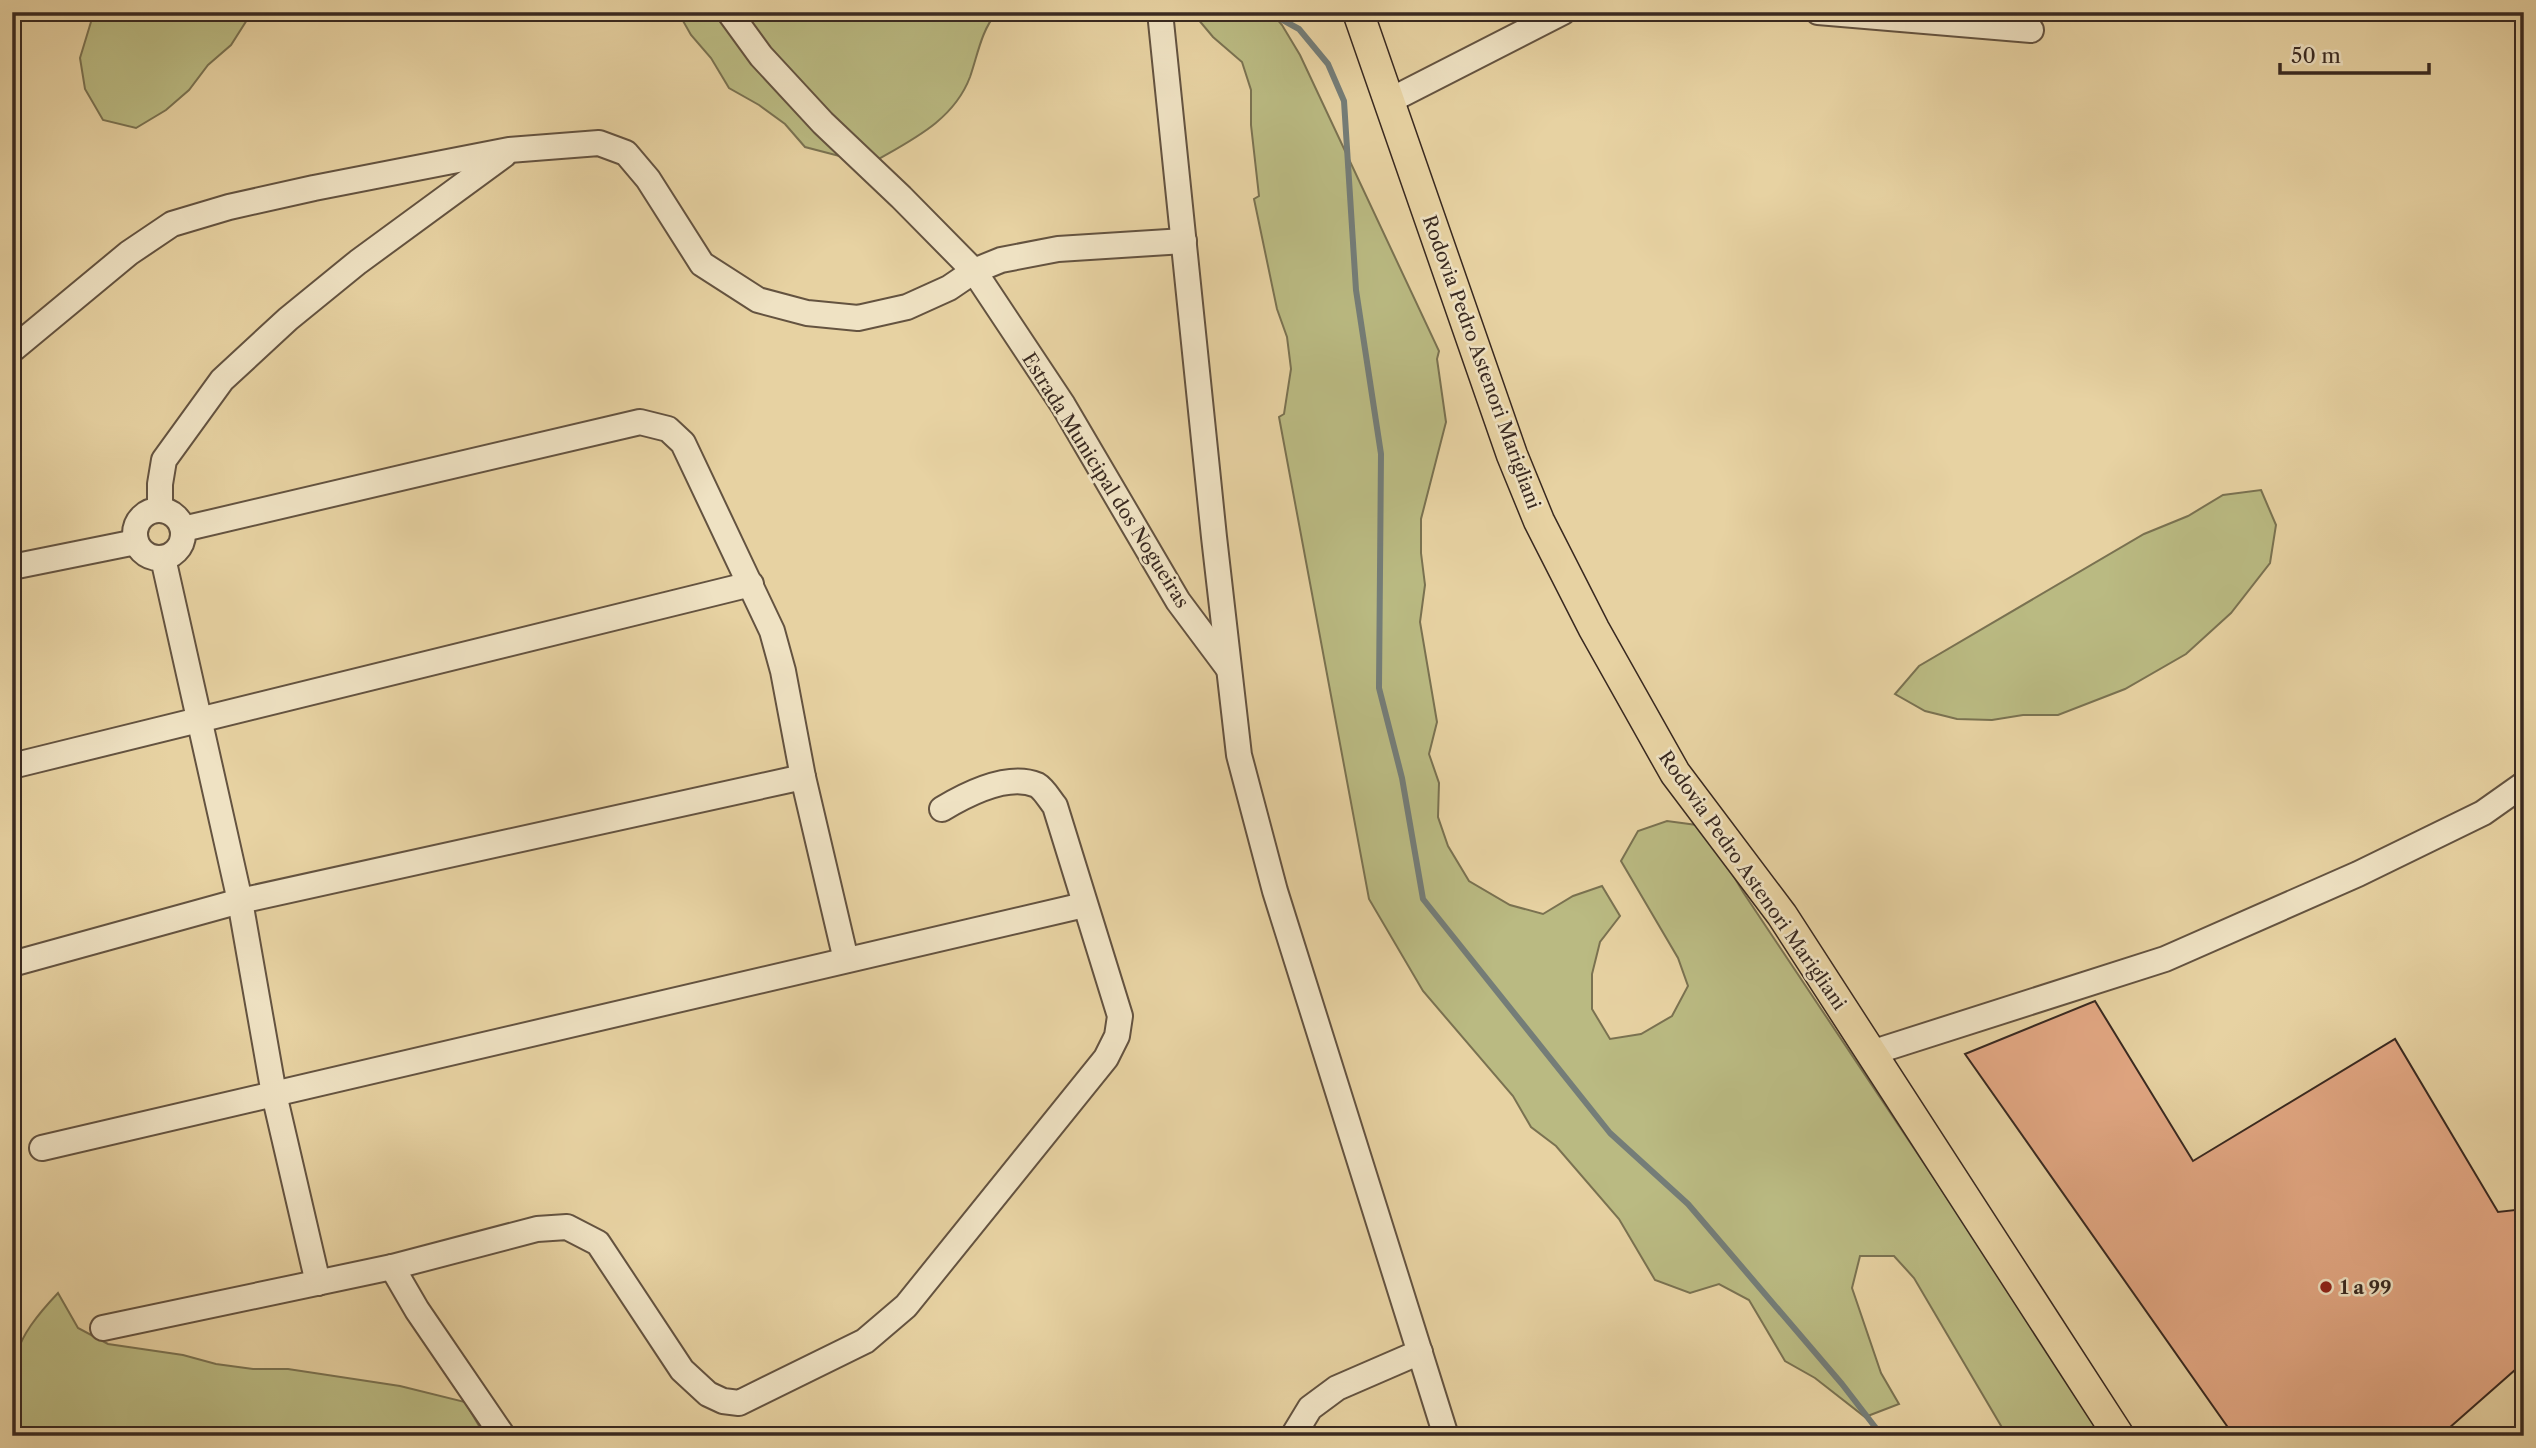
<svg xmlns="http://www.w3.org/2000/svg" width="2536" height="1448" viewBox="0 0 2536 1448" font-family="'Libre Caslon Text',serif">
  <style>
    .green { fill: #baba82; stroke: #7a7251; stroke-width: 2 }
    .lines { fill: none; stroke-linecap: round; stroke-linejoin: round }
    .stream { stroke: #747d78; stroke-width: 6 }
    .building { fill: #e2a783; stroke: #392920; stroke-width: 2 }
    .minor-casing { stroke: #645340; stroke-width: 28 }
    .major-casing { stroke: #392920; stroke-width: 33 }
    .minor { stroke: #efe2c3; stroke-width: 24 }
    .major { stroke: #e7d2a2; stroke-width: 30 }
    .poi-dot { fill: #8f2418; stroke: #efe2c3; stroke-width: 2.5 }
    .labels { text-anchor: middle; stroke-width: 5; stroke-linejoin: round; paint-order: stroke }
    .street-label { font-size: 19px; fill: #392920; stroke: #efe2c3 }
    .poi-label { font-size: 19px; font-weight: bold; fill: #392920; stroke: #efe2c3; text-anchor: start }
  </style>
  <rect width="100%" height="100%" fill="#e7d2a2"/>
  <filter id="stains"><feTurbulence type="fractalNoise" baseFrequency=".00286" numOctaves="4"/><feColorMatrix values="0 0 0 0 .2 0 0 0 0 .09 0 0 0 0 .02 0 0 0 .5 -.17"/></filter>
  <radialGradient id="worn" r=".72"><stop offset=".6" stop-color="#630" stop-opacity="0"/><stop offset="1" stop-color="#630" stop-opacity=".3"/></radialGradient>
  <!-- green -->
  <g class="green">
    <polygon points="94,12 252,12 231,45 208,65 189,90 166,110 136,128 103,120 85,89 80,58"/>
    <path d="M 678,12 L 997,12 C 981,31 978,54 970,77 C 953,122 909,141 870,164 L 805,147 L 785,124 L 759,105 L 729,88 L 711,58 L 691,35 Z"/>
    <polygon points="1192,12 1271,12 1282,25 1300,55 1439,351 1437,359 1446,422 1421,519 1421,553 1425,585 1420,622 1437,722 1429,754 1439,783 1438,817 1448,846 1469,881 1510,905 1543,914 1573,896 1602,886 1620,916 1600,942 1592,974 1592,1009 1610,1039 1641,1034 1672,1016 1688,986 1678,958 1621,861 1638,831 1667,821 1704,826 1743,892 2106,1436 2007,1436 1914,1278 1894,1256 1860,1256 1852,1288 1881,1373 1899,1404 1865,1417 1815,1378 1785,1361 1749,1300 1719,1284 1690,1293 1655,1280 1619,1219 1556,1146 1531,1127 1513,1096 1423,991 1369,899 1279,417 1284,414 1291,369 1287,337 1277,309 1254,199 1259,196 1251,125 1251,90 1242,62 1213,37"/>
    <polygon points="2261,490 2276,525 2270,563 2231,613 2186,654 2125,689 2058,715 2023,715 1992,720 1957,719 1925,711 1895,694 1919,666 2144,534 2188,516 2223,495"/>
    <path d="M 58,1293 L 78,1328 L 108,1344 L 183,1355 L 216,1364 L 253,1369 L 288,1369 L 400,1386 L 465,1402 L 485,1436 L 12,1436 C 12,1364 6,1348 58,1293 Z"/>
  </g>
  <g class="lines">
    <!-- stream -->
    <polyline class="stream" points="1268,12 1299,29 1328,64 1344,101 1356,290 1381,454 1379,688 1402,778 1423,899 1610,1133 1688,1204 1842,1384 1882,1436"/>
  </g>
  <!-- building -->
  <polygon class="building" points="2095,1001 2193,1161 2395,1039 2498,1212 2524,1209 2524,1362 2440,1436 2234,1436 1965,1054"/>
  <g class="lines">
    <defs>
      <g id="minor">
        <polyline points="729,12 761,56 823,123 901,197 974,271 1063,405 1178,601 1228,668"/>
        <polyline points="1160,12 1214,537 1239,755 1275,891 1446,1436"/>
        <polyline points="1818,12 2031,30"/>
        <polyline points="1389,101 1563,12"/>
        <polyline points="12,350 129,253 172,224 229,207 314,188 509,150 599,143 626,153 648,179 702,264 758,300 807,313 858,318 907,307 949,288 974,271 1001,260 1058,249 1184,241"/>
        <polyline points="160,510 160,484 164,460 222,380 288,319 358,262 504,155"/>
        <circle cx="159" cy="534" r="24"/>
        <polyline points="183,529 640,422 668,429 683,443 772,631 783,671 803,777 846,960"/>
        <polyline points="163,558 240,901 274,1094 318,1283"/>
        <polyline points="12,567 136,542"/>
        <polyline points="12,766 751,584"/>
        <polyline points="12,964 240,901 803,777"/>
        <polyline points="1871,1053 2165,959 2358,874 2483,813 2524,784"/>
        <polyline points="42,1148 1084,905"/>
        <polyline points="392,1267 417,1310 503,1436"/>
        <path d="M 103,1328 L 392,1267 L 537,1229 L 567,1227 L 598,1243 L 682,1370 L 708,1394 L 723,1401 L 739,1403 L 865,1341 L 906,1306 L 1106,1058 L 1117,1036 L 1120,1016 L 1055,806 C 1050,800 1044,789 1037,785 C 1008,773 967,794 942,809"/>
        <polyline points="1293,1436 1310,1408 1337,1388 1420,1352"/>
      </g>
      <polyline id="major" points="1358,12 1512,455 1539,521 1594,629 1675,773 1782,915 2119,1436"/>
    </defs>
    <!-- minor casing -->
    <use href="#minor" class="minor-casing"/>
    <!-- major casing -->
    <use href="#major" class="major-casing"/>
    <!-- minor -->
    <use href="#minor" class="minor"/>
    <!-- major -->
    <use href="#major" class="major"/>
  </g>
  <!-- markers -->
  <circle class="poi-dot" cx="2326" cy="1287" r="7"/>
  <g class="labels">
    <!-- street labels -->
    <g class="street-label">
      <text transform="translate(1482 362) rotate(70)" y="7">Rodovia Pedro Astenori Marigliani</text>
      <text transform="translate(1106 480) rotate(58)" y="7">Estrada Municipal dos Nogueiras</text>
      <text transform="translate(1753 880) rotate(55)" y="7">Rodovia Pedro Astenori Marigliani</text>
    </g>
    <!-- poi labels -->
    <g class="poi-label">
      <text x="2340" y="1294">1 a 99</text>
    </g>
  </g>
  <!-- margin -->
  <rect width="2536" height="1448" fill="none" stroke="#e7d2a2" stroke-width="42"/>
  <rect x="14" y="14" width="2508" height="1420" fill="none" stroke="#392920" stroke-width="3.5"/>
  <rect x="21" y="21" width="2494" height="1406" fill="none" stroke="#392920" stroke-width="2"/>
  <!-- scale -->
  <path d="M2280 63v10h149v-10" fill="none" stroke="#392920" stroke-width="3.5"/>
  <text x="2291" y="63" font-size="21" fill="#392920" stroke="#efe2c3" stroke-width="5" paint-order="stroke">50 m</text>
  <rect width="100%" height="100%" filter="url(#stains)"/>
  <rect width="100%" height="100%" fill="url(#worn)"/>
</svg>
